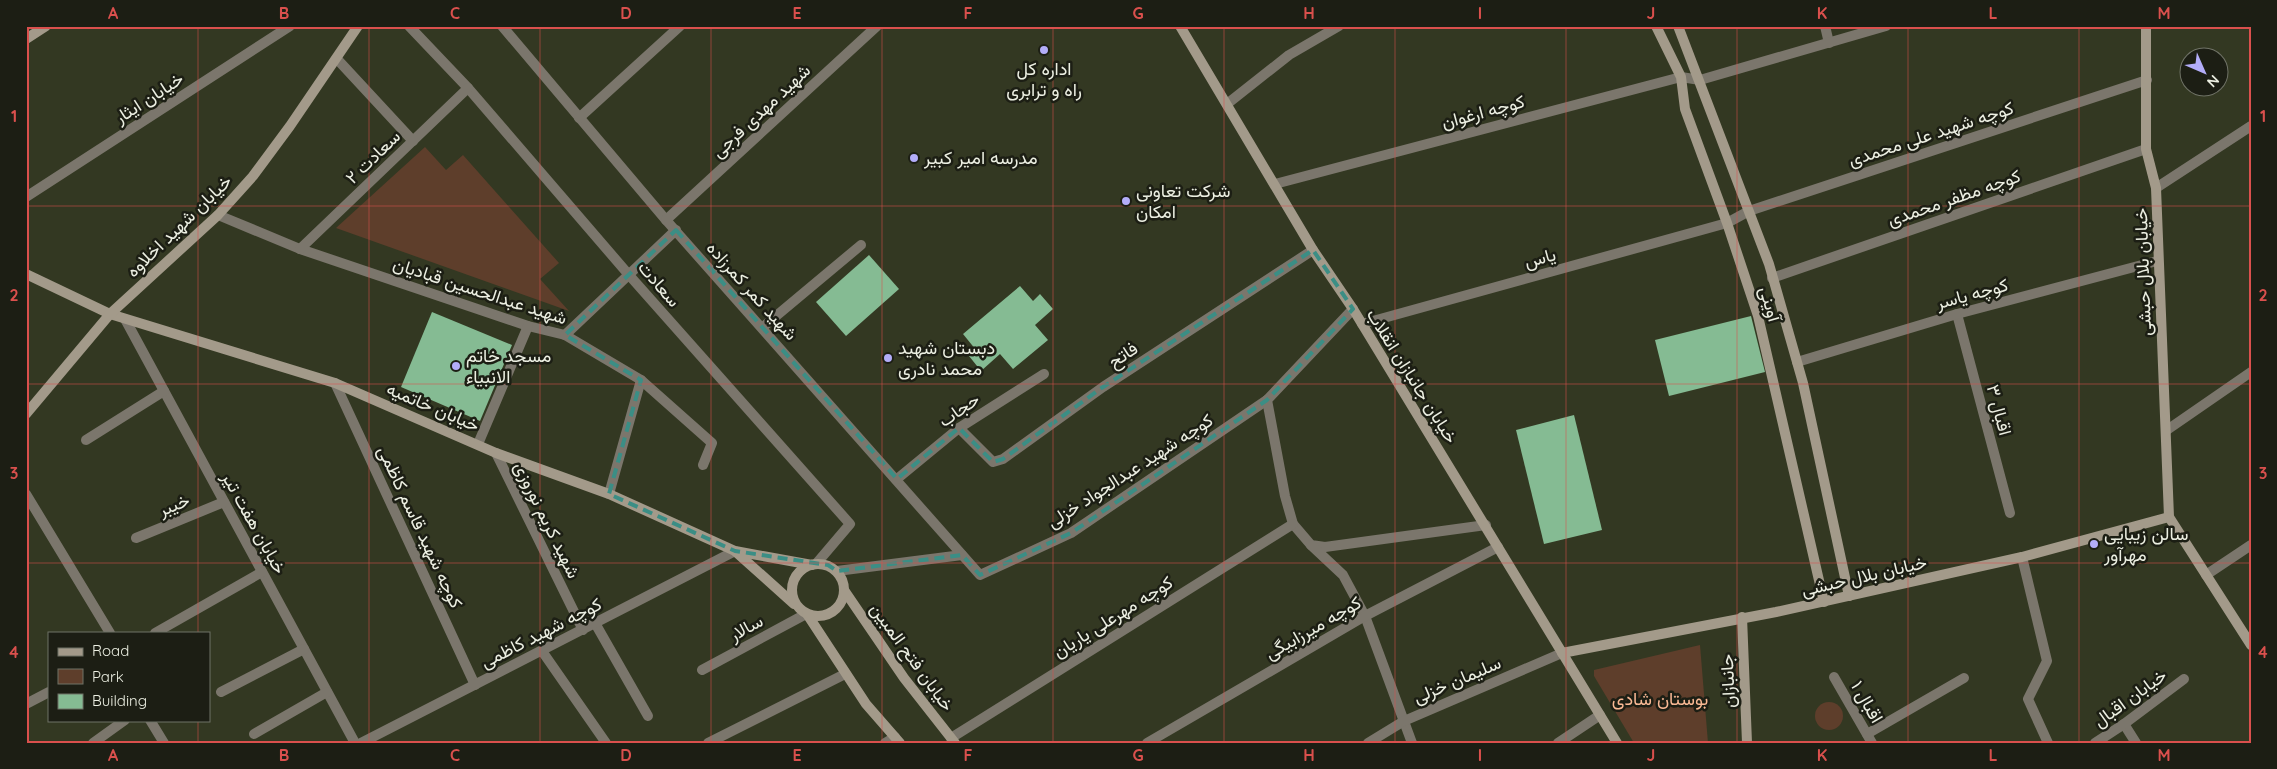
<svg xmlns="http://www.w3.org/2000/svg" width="2277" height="769" viewBox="0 0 2277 769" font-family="Quicksand,Vazirmatn,sans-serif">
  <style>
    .green { fill: #5e3e2b }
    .building { fill: #85bb93 }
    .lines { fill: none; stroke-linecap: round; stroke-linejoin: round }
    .lane { stroke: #7b766c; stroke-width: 10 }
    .street { stroke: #7b766c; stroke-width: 10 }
    .secondary { stroke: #a39a8a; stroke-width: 10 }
    .marked { fill: none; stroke: #3b8e85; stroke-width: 4; stroke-dasharray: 10 6; stroke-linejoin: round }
    .grid { fill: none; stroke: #da504d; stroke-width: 1; stroke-opacity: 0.55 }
    .poi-dot { fill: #b3adf9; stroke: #1c1e14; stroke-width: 2 }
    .labels { text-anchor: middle; stroke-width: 5; stroke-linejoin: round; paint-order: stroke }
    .poi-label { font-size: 18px; fill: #ecefe2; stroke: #1c1e14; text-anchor: start }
    .street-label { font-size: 18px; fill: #ecefe2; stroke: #1c1e14 }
    .park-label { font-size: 18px; fill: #f9b894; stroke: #1c1e14 }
    .neatline { fill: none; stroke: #da504d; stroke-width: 2 }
    .grid-label { font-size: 16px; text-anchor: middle; font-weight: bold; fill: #da504d }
  </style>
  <rect width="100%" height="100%" fill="#333822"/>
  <!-- green -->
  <g class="green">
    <polygon points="425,147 446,170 463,155 559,263 540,279 569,311 336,228"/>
    <polygon points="1700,645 1708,743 1634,743 1594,676 1594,670"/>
    <circle cx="1829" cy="716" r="14"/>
  </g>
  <!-- building -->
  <g class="building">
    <polygon points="869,255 899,289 846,336 816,302"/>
    <polygon points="1020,286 1033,301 1040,294 1053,309 1035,325 1048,340 1013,369 1000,354 981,371 969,356 976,350 963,334"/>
    <polygon points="432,312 512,345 480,421 401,387"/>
    <polygon points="1751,316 1765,372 1669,396 1655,340"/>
    <polygon points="1574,415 1602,530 1544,544 1516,430"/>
  </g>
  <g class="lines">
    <!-- lane -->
    <polyline class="lane" points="629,275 850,524 816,564"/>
    <!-- street -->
    <g class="street">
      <polyline points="409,26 468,88 629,275"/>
      <polyline points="502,26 666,220 980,575 1071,533 1267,400"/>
      <polyline points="1825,26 1829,43"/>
      <polyline points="337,59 413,141"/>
      <polyline points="1227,104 1289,55 1339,26"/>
      <polyline points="579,118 680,26"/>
      <polyline points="1275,184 1681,77 1700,80 1886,26"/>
      <polyline points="2156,188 2251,126"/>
      <polyline points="26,197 290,26"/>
      <polyline points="218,215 300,249 528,326 565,335 641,380 712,443 703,465"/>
      <polyline points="666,220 877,26"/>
      <polyline points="300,249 468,88"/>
      <polyline points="1772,278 2146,149"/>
      <polyline points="1353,309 1267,400 1285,496 1293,524 1311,545 1325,547 1486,525"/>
      <polyline points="1957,314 2010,513"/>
      <polyline points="125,319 355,743"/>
      <polyline points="1362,324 1727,223 1749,211 2147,80"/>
      <polyline points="763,327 861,245"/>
      <polyline points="565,335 676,230"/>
      <polyline points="1797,362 1957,314 2157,261"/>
      <polyline points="335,383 475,685"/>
      <polyline points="959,428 993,462 1003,459 1103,387 1313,250"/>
      <polyline points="2167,430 2251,372"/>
      <polyline points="86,440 164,391"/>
      <polyline points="478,444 528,326"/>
      <polyline points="496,453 583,630"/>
      <polyline points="897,479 959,428 1044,374"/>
      <polyline points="26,494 110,633"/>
      <polyline points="609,494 641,380"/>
      <polyline points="136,538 224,502"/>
      <polyline points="1311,545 1343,575 1365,616 1412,743"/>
      <polyline points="2022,557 2047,661 2028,699 2048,743"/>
      <polyline points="837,571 962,555"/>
      <polyline points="2206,575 2251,545"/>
      <polyline points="595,623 648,716"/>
      <polyline points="155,633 262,572"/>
      <polyline points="542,651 606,743"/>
      <polyline points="702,670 806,614"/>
      <polyline points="1834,677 1872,743"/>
      <polyline points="221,692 304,649"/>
      <polyline points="26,704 49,692"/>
      <polyline points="150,720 164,743"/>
      <polyline points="2124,724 2136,743"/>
      <polyline points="254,734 327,692"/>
      <polyline points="1867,734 1964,678"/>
      <polyline points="951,738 1293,524"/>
      <polyline points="93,743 125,720"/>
      <polyline points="361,743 735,551"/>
      <polyline points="708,743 845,674"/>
      <polyline points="885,743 895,737"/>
      <polyline points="1147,743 1365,616 1498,547"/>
      <polyline points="1368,743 1404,721 1562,653"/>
      <polyline points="1558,743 1600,715"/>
      <polyline points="2095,743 2124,724 2184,679"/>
    </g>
    <!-- secondary -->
    <g class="secondary">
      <polyline points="1180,26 1313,250 1353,309 1617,743"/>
      <polyline points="1656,26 1681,77 1685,109 1727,223 1758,316 1824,602"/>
      <polyline points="1678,26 1769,264 1803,383 1849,596"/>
      <polyline points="2146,26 2146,149 2156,188 2169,517 2251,645"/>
      <polyline points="26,39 46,26"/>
      <polyline points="26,274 110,314 335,383 496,453 609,494 735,551 812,565"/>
      <polyline points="26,414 110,314 218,215 253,176 290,126 358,26"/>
      <polyline points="736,552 794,604"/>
      <circle cx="818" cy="590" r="26"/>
      <polyline points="844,590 904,678 955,743"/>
      <polyline points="807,614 866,704 900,743"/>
      <polyline points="1742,617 1747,743"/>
      <polyline points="1562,653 1776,612 2022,557 2169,517"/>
    </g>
  </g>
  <!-- marked area -->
  <path class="marked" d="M 676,230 L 897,479 L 959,428 L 993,462 L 1003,459 L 1103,387 L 1313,250 L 1353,309 L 1267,400 L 1071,533 L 980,575 L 962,555 L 837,571 L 828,565 L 735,551 L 609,494 L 641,380 L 565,335 Z"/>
  <!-- grid -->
  <path class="grid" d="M 198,26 L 198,633M 369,26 L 369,743M 540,26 L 540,743M 711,26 L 711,743M 882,26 L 882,743M 1053,26 L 1053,743M 1224,26 L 1224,743M 1395,26 L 1395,743M 1566,26 L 1566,743M 1737,26 L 1737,743M 1908,26 L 1908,743M 2079,26 L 2079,743M 26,206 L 2251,206M 26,384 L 2251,384M 26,563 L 2251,563M 198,720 L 198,743"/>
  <!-- markers -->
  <g class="poi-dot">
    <circle cx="1044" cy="50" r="5"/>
    <circle cx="914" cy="158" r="5"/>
    <circle cx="1126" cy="201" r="5"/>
    <circle cx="888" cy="358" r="5"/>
    <circle cx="456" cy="366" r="5"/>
    <circle cx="2094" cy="544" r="5"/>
  </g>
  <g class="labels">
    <!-- poi labels -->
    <g class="poi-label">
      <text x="1044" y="75" text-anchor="middle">اداره کل<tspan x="1044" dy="21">راه و ترابری</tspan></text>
      <text x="924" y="164">مدرسه امیر کبیر</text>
      <text x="1136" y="197">شرکت تعاونی<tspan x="1136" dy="21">امکان</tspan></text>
      <text x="898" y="354">دبستان شهید<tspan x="898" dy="21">محمد نادری</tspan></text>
      <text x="466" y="362">مسجد خاتم<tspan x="466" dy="21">الانبیاء</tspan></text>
      <text x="2104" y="540">سالن زیبایی<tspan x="2104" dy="21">مهرآور</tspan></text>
    </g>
    <!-- street labels -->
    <g class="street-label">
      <text transform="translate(149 98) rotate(-33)" y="6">خیابان ایثار</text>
      <text transform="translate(761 111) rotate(-43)" y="6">شهید مهدی فرجی</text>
      <text transform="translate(1483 112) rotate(-15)" y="6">کوچه ارغوان</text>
      <text transform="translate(1931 134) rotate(-18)" y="6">کوچه شهید علی محمدی</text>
      <text transform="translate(373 157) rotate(-44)" y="6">سعادت ۲</text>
      <text transform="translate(1954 198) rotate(-19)" y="6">کوچه مظفر محمدی</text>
      <text transform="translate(179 226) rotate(-44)" y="6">خیابان شهید اخلاوه</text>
      <text transform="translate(1540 258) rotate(-15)" y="6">یاس</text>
      <text transform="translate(2143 272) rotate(-92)" y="6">خیابان بلال حبشی</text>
      <text transform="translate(659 284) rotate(49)" y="6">سعادت</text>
      <text transform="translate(480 291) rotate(18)" y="6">شهید عبدالحسین قبادیان</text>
      <text transform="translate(752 291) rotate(48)" y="6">شهید کمر کمرزاده</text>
      <text transform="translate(1972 294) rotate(-15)" y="6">کوچه یاسر</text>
      <text transform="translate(1770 304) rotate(74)" y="6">آوینی</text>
      <text transform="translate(1123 355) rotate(-33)" y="6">فاتح</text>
      <text transform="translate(1412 376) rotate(58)" y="6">خیابان جانبازان انقلاب</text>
      <text transform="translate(433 407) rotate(23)" y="6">خیابان خاتمیه</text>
      <text transform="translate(959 410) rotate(-35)" y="6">حجاب</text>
      <text transform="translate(1999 410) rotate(75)" y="6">اقبال ۳</text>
      <text transform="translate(1130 471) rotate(-33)" y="6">کوچه شهید عبدالجواد خزلی</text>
      <text transform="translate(174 505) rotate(-22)" y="6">خیبر</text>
      <text transform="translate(547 520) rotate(64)" y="6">شهید کریم نوروزی</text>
      <text transform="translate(254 523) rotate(61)" y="6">خیابان هفت تیر</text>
      <text transform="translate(420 527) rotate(65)" y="6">کوچه شهید قاسم کاظمی</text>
      <text transform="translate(1864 576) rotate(-13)" y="6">خیابان بلال حبشی</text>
      <text transform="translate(1113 617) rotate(-32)" y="6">کوچه مهرعلی یاریان</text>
      <text transform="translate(746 628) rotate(-29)" y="6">سالار</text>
      <text transform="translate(1313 628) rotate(-30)" y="6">کوچه میرزابیگی</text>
      <text transform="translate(541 633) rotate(-27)" y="6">کوچه شهید کاظمی</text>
      <text transform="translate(912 657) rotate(54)" y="6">خیابان فتح المبین</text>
      <text transform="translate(1457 680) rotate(-23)" y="6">سلیمان خزلی</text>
      <text transform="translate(1728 681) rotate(-93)" y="6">جانبازان</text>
      <text transform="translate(2130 698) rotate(-36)" y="6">خیابان اقبال</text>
      <text transform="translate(1867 702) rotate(60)" y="6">اقبال ۱</text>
    </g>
    <!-- park labels -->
    <g class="park-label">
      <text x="1660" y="705">بوستان شادی</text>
    </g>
  </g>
  <!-- border -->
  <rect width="2277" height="769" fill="none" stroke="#1c1e14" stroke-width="55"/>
  <!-- legend -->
  <rect x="48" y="632" width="162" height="90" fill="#1c1e14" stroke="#6f7266"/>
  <rect x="58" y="648" width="25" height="8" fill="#a39a8a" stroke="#6f7266"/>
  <text x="92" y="656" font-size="15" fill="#ecefe2">Road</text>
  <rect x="58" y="669" width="25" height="15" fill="#5e3e2b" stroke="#6f7266"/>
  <text x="92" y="682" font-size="15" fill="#ecefe2">Park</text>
  <rect x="58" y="694" width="25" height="15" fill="#85bb93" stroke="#6f7266"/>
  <text x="92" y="706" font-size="15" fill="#ecefe2">Building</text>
  <!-- north arrow -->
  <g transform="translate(2204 72) rotate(135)"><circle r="24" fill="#1c1e14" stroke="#6f7266"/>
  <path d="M0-4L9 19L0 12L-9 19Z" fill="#b3adf9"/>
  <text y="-8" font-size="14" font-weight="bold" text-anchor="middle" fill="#ecefe2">N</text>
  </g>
  <rect x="28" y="28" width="2222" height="714" class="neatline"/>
  <g class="grid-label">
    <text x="113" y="19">A</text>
    <text x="284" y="19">B</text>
    <text x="455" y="19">C</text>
    <text x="626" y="19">D</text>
    <text x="797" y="19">E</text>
    <text x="968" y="19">F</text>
    <text x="1138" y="19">G</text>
    <text x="1309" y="19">H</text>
    <text x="1480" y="19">I</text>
    <text x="1651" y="19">J</text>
    <text x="1822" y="19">K</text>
    <text x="1993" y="19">L</text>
    <text x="2164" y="19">M</text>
    <text x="14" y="122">1</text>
    <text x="2263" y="122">1</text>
    <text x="14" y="301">2</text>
    <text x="2263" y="301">2</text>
    <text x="14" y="479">3</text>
    <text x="2263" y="479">3</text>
    <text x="14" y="658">4</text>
    <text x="2263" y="658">4</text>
    <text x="113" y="761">A</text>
    <text x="284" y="761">B</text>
    <text x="455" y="761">C</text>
    <text x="626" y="761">D</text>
    <text x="797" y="761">E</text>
    <text x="968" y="761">F</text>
    <text x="1138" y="761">G</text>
    <text x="1309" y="761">H</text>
    <text x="1480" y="761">I</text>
    <text x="1651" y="761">J</text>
    <text x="1822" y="761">K</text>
    <text x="1993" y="761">L</text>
    <text x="2164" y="761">M</text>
  </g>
</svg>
